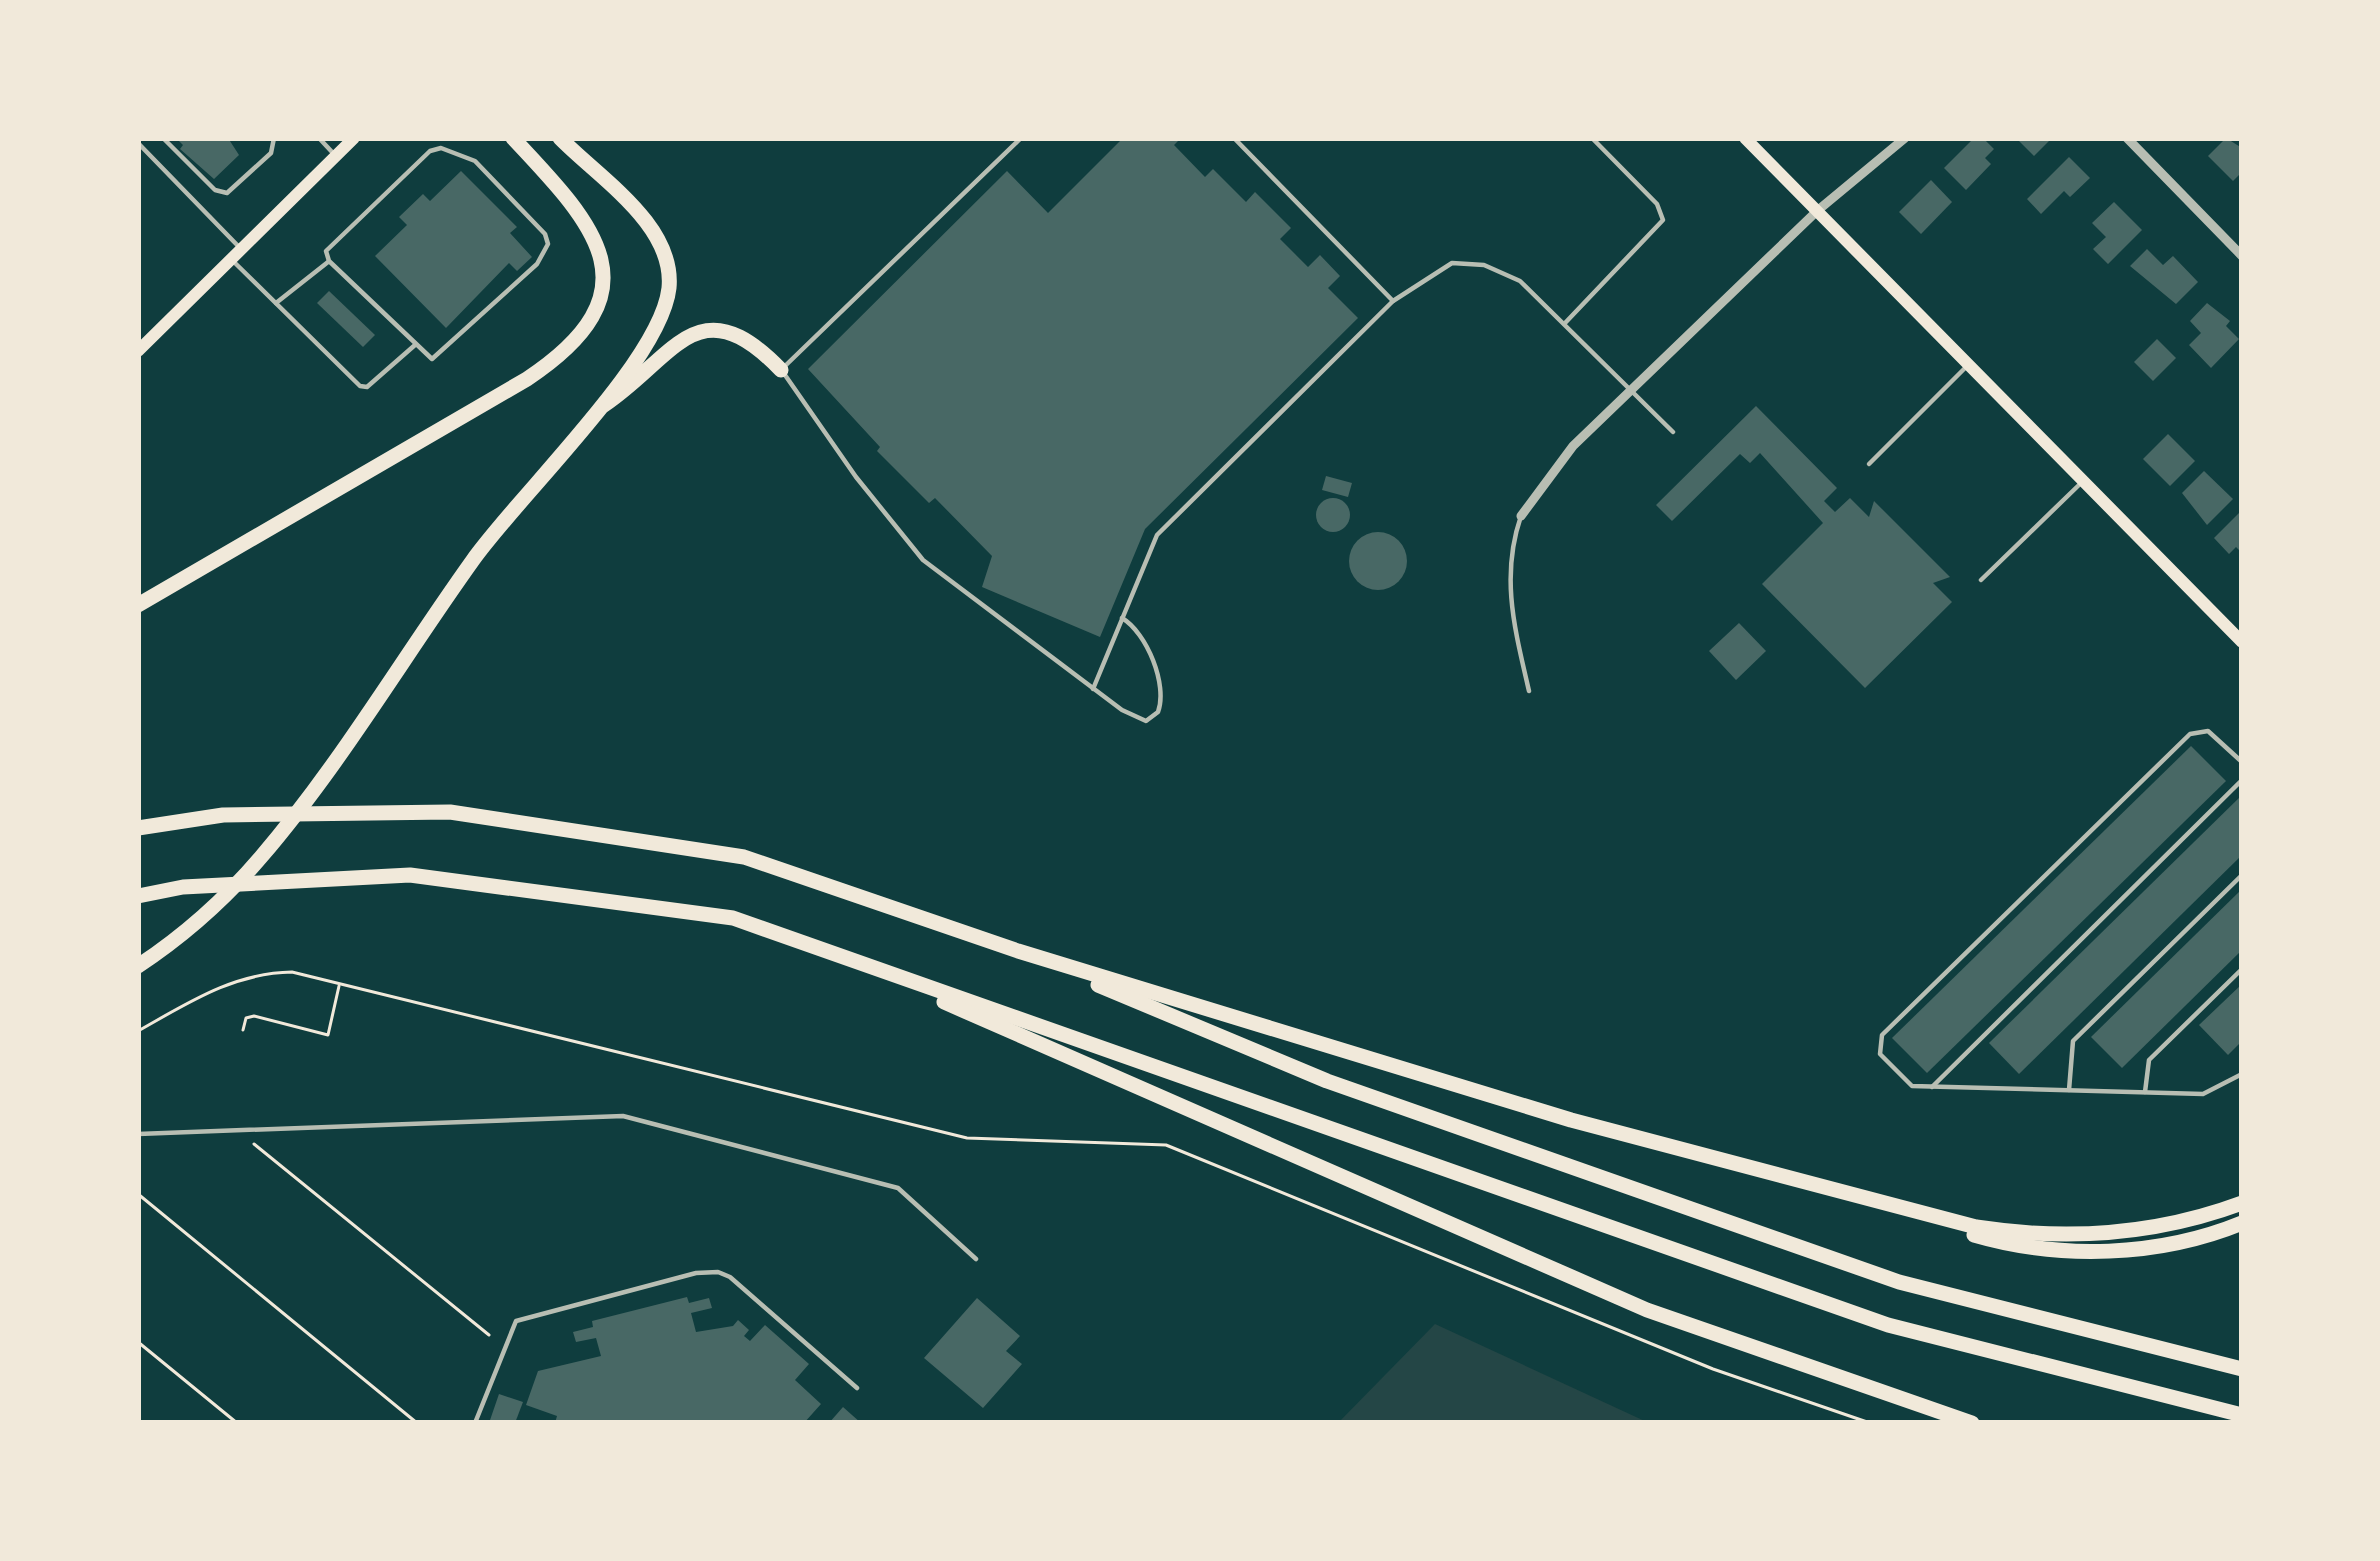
<svg xmlns="http://www.w3.org/2000/svg" width="2380" height="1561" viewBox="0 0 2380 1561" font-family="Lato,sans-serif">
  <style>
    .green { fill: #244646 }
    .building { fill: #486865 }
    .lines { fill: none; stroke-linecap: round; stroke-linejoin: round }
    .path { stroke: #f1e9da; stroke-width: 3 }
    .service { stroke: #b8beb3; stroke-width: 4.5 }
    .minor { stroke: #b8beb3; stroke-width: 9 }
    .secondary { stroke: #f1e9da; stroke-width: 12 }
    .motorway { stroke: #f1e9da; stroke-width: 15 }
  </style>
  <rect width="100%" height="100%" fill="#0f3d3e"/>
  <!-- green -->
  <polygon class="green" points="1435,1324 1649,1423 1338,1423"/>
  <!-- building -->
  <g class="building">
    <polygon points="176,138 228,138 239,155 214,179 180,149 183,145"/>
    <polygon points="1123,138 1181,138 1174,145 1205,177 1213,169 1246,202 1255,192 1291,228 1280,239 1308,267 1320,255 1340,276 1328,288 1358,318 1145,529 1100,637 982,587 992,556 935,498 929,503 877,451 880,447 808,369 1007,171 1048,213"/>
    <polygon points="1974,138 1983,138 1994,149 1985,158 1991,164 1966,190 1944,168"/>
    <polygon points="2016,138 2052,138 2034,156"/>
    <polygon points="2226,138 2242,148 2242,172 2233,181 2208,156"/>
    <polygon points="2069,157 2090,178 2070,197 2064,191 2041,214 2027,199"/>
    <polygon points="461,171 517,227 510,233 532,257 517,271 509,263 446,328 375,256 407,225 399,217 423,194 430,201"/>
    <polygon points="1931,180 1952,202 1921,234 1899,212"/>
    <polygon points="2114,202 2142,230 2108,264 2093,249 2106,237 2092,223"/>
    <polygon points="2147,249 2163,265 2173,256 2198,282 2176,304 2130,266"/>
    <polygon points="329,291 375,335 363,347 317,303"/>
    <polygon points="2207,303 2230,321 2226,326 2239,339 2211,368 2189,345 2201,333 2190,321"/>
    <polygon points="2157,339 2176,358 2153,381 2134,362"/>
    <polygon points="1756,406 1837,488 1824,501 1835,512 1850,498 1869,517 1874,501 1950,577 1933,583 1952,602 1865,688 1762,584 1823,523 1760,453 1750,463 1740,454 1672,521 1656,505"/>
    <polygon points="2168,434 2195,461 2170,486 2143,459"/>
    <polygon points="2204,471 2233,499 2207,525 2182,493"/>
    <polygon points="1326,476 1352,483 1348,497 1322,490"/>
    <circle cx="1333" cy="515" r="17"/>
    <polygon points="2242,510 2242,553 2236,547 2229,554 2214,538"/>
    <circle cx="1378" cy="561" r="29"/>
    <polygon points="1739,623 1766,651 1736,680 1709,651"/>
    <polygon points="2191,746 2226,781 1927,1073 1892,1038"/>
    <polygon points="2242,795 2242,855 2019,1074 1989,1043"/>
    <polygon points="2242,889 2242,950 2122,1068 2091,1037"/>
    <polygon points="2242,984 2242,1041 2228,1055 2199,1025"/>
    <polygon points="687,1297 689,1303 709,1298 712,1308 691,1313 696,1332 733,1326 738,1320 749,1330 744,1336 750,1341 765,1325 809,1364 795,1380 821,1404 804,1423 555,1423 557,1416 526,1405 538,1371 601,1356 596,1338 576,1342 573,1332 593,1327 592,1321"/>
    <polygon points="977,1298 1020,1336 1006,1351 1022,1364 983,1408 924,1358"/>
    <polygon points="499,1394 523,1402 515,1423 489,1423"/>
    <polygon points="843,1407 861,1423 829,1423"/>
  </g>
  <g class="lines">
    <!-- path -->
    <g class="path">
      <polyline points="243,1030 246,1018 254,1016 328,1035 339,986"/>
      <path d="M 138,1031 C 188,1003 233,973 292,972 L 967,1138 L 1166,1145 L 1713,1369 L 1870,1423"/>
      <polyline points="254,1144 489,1335"/>
      <polyline points="138,1194 417,1423"/>
      <polyline points="138,1342 237,1423"/>
    </g>
    <!-- service -->
    <g class="service">
      <polyline points="163,138 215,190 227,193 271,153 274,138"/>
      <polyline points="319,138 332,152"/>
      <polyline points="1234,138 1393,301"/>
      <polyline points="138,143 241,249"/>
      <polygon points="441,148 475,161 545,234 548,244 537,264 432,359 329,261 326,251 430,151"/>
      <polyline points="235,263 360,386 367,387 415,345"/>
      <polyline points="276,303 328,262"/>
      <polyline points="1566,322 1663,220 1657,204 1592,138"/>
      <polyline points="785,366 1021,138"/>
      <path d="M 785,375 L 856,477 L 923,560 L 1122,710 L 1146,721 L 1158,712 C 1168,685 1147,633 1122,618"/>
      <polyline points="1869,464 1967,366"/>
      <path d="M 1521,516 C 1500,577 1515,630 1529,691"/>
      <polyline points="1981,580 2080,484"/>
      <polyline points="1093,689 1157,535 1393,301 1452,263 1484,265 1520,281 1673,432"/>
      <polyline points="2242,762 2208,731 2190,734 1882,1035 1880,1054 1912,1086 2203,1094 2242,1074"/>
      <polyline points="1932,1087 2242,780"/>
      <polyline points="2069,1090 2073,1041 2242,875"/>
      <polyline points="2145,1092 2149,1060 2242,969"/>
      <polyline points="138,1134 623,1116 898,1188 976,1259"/>
      <polyline points="475,1423 516,1321 696,1273 718,1272 730,1277 857,1388"/>
    </g>
    <!-- minor -->
    <g class="minor">
      <polyline points="2127,138 2242,256"/>
      <polyline points="1521,516 1573,446 1817,211 1905,138"/>
    </g>
    <!-- secondary -->
    <g class="secondary">
      <polyline points="1745,138 2242,642"/>
      <polyline points="138,351 354,138"/>
    </g>
    <!-- motorway -->
    <g class="motorway">
      <path d="M 604,405 C 675,357 698,284 781,370"/>
      <path d="M 138,605 L 527,379 C 659,291 596,226 513,138"/>
      <path d="M 138,828 L 223,815 L 450,812 L 744,857 L 1018,951 L 1571,1120 L 1976,1227 C 2067,1241 2156,1235 2242,1203"/>
      <polyline points="138,896 183,887 410,875 733,918 1888,1325 2242,1415"/>
      <path d="M 138,966 C 182,937 226,898 261,857 C 340,765 402,659 473,560 C 519,495 661,361 669,288 C 675,225 599,178 560,138"/>
      <polyline points="1098,985 1327,1081 1899,1282 2242,1369"/>
      <polyline points="944,1002 1647,1310 1972,1423"/>
      <path d="M 1974,1235 C 2060,1260 2159,1257 2242,1223"/>
    </g>
  </g>
  <!-- border -->
  <rect width="2380" height="1561" fill="none" stroke="#f1e9da" stroke-width="282"/>
</svg>
